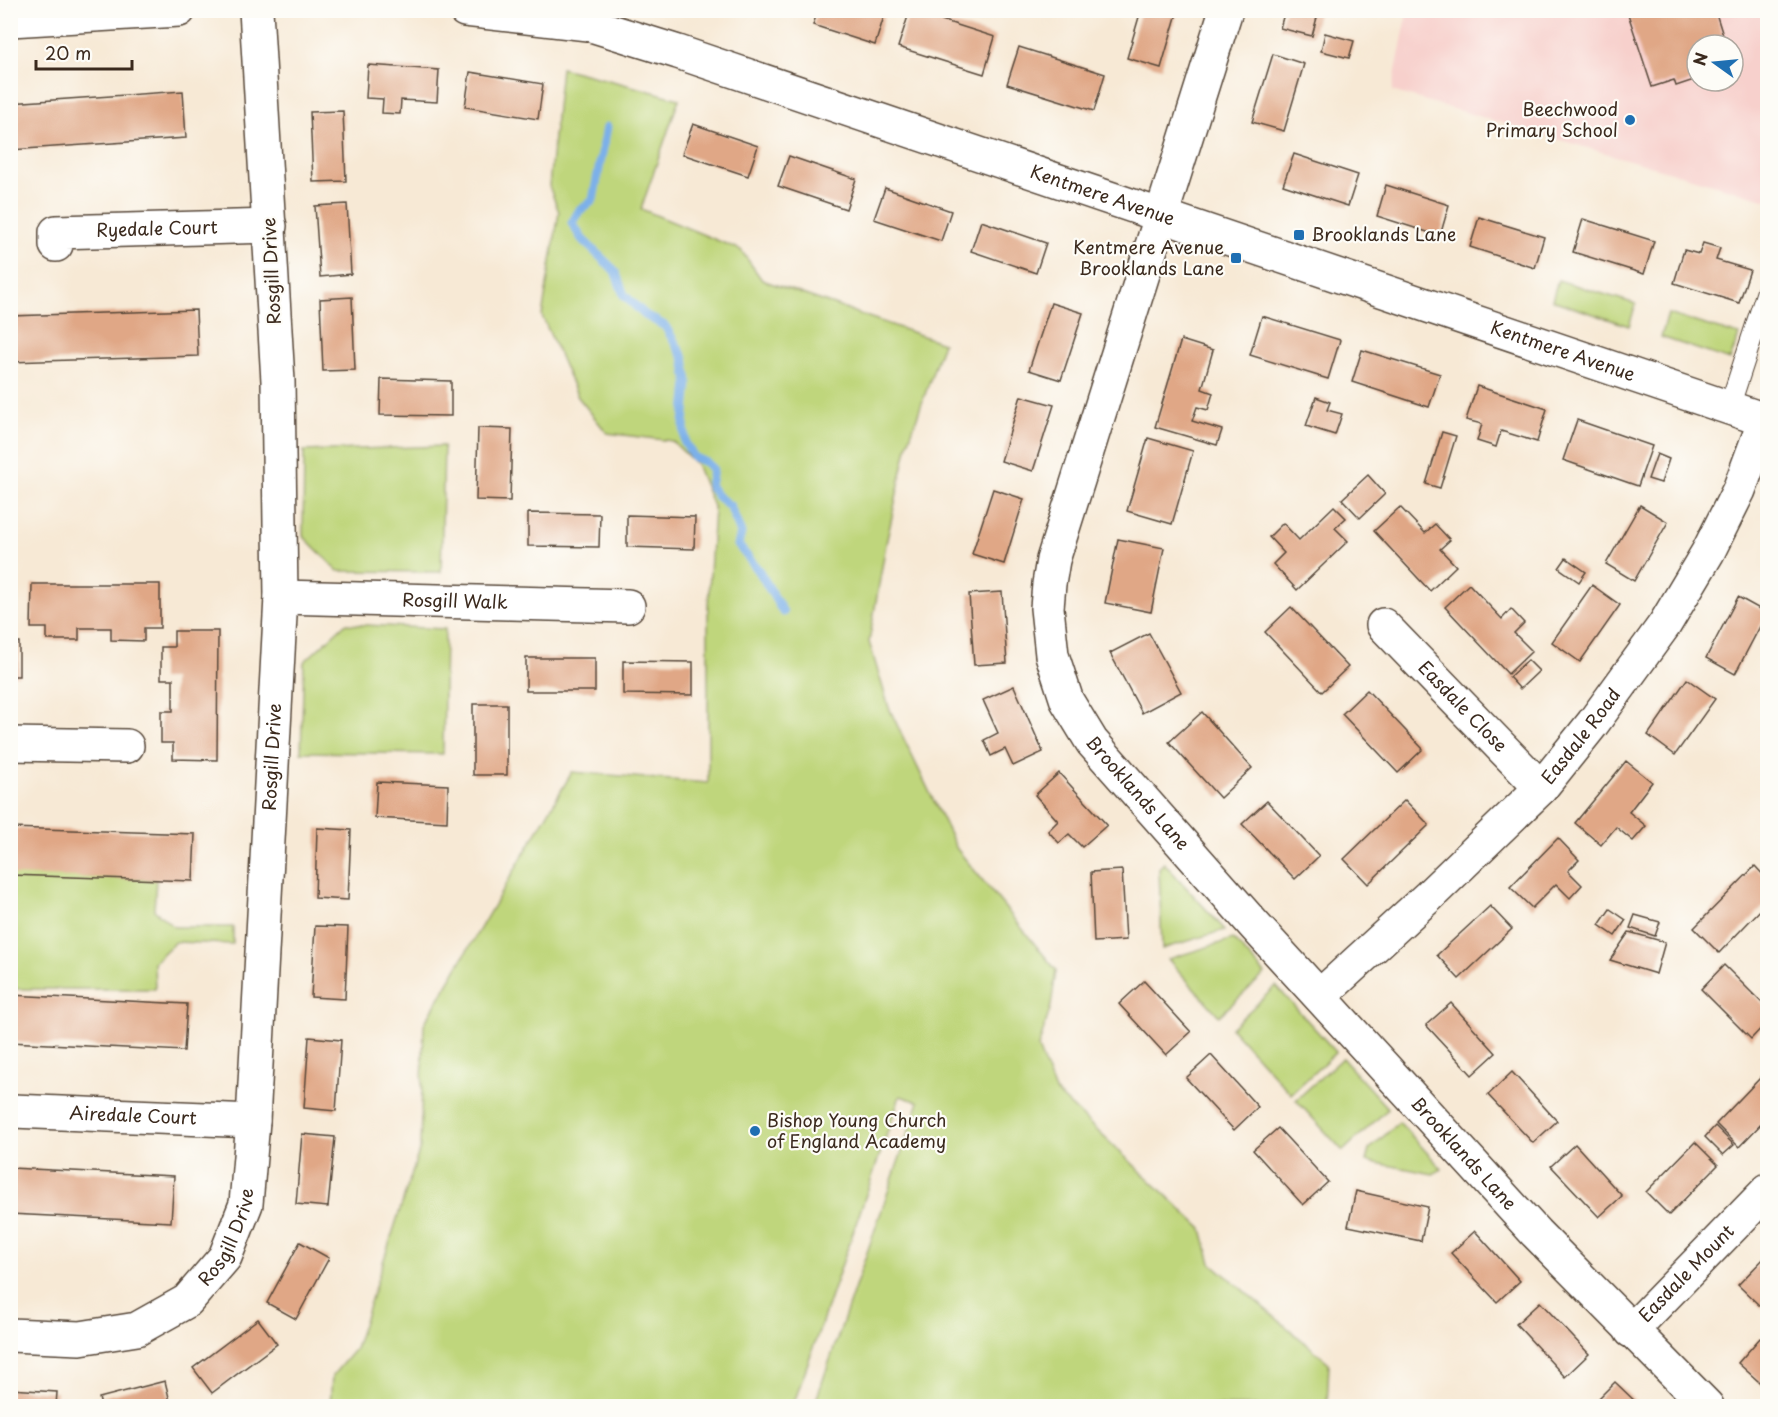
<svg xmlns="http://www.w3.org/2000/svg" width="1778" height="1417" viewBox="0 0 1778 1417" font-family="'Playpen Sans',sans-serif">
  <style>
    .built { fill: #f7d0cc; fill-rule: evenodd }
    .green { fill: #bfd67b; stroke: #7d804c; stroke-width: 1.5 }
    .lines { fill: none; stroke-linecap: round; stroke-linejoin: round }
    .stream { stroke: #7bb0e9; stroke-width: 9 }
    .building { fill: #e0a786 }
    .lane-casing { stroke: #574739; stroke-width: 22 }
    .street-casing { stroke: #574739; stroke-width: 36 }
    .secondary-casing { stroke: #574739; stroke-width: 36 }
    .lane { stroke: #fff; stroke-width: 20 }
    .street { stroke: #fff; stroke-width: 33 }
    .secondary { stroke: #fff; stroke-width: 33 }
    .poi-dot { fill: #1f6fb2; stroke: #fdfcf7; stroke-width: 2 }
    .labels { text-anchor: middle; stroke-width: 4.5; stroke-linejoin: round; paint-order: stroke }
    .poi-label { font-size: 18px; fill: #3b2a1e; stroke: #fdfcf7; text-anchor: end }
    .street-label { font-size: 18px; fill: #3b2a1e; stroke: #fdfcf7 }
  </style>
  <rect width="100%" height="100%" fill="#fdfcf7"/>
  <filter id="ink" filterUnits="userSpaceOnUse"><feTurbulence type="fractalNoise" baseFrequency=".0167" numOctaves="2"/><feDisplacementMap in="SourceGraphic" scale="12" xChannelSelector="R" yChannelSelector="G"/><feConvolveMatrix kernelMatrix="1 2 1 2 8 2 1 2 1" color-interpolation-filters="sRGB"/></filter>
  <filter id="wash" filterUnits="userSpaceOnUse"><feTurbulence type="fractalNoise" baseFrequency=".008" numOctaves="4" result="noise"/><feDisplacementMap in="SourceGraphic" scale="24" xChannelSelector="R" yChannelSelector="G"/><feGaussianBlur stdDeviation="1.35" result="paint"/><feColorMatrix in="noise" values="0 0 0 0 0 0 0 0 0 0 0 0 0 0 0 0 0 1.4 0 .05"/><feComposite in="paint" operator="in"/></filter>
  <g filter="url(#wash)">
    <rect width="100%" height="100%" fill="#f7e9d5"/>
    <!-- built -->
    <path class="built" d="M 1408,11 L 1767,11 L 1767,200 L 1392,91 ZM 1697,45 L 1733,45 L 1733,81 L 1697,81 Z"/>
    <!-- green -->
    <g class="green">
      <polygon points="561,68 620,83 679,99 641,209 741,250 762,280 943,343 908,443 886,544 869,642 889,708 957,849 1056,970 1051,1006 1038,1048 1055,1091 1202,1229 1211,1263 1329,1363 1327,1406 814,1406 919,1102 900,1096 793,1406 330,1406 332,1376 355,1349 420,1148 424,1024 572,772 708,783 708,606 714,509 696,464 672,441 607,433 578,397 542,316 559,212 549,186"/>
      <polygon points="1558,280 1636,304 1629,326 1552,300"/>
      <polygon points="1668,314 1739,335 1730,360 1661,337"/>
      <polygon points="444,446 441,572 338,571 303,536 304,451"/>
      <polygon points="345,624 445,629 443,754 301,752 304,662"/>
      <polygon points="1164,863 1225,930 1162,949 1159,868"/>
      <polygon points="11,873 156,880 154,910 174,927 233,927 233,944 175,942 154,962 155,989 11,989"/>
      <polygon points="1233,939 1265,974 1219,1016 1168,959"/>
      <polygon points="1276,986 1336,1052 1291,1094 1231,1028"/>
      <polygon points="1342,1058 1388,1109 1343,1151 1296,1100"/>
      <polygon points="1399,1122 1442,1169 1433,1174 1366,1161 1369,1150"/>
    </g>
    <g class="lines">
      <!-- stream -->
      <polyline class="stream" points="607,127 593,200 579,211 572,223 582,239 615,271 624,295 645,315 665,326 684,358 688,382 684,423 685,443 694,457 707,463 713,470 710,486 717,496 730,506 741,533 738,545 759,571 783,612"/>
    </g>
    <g id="blocks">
      <!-- building -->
      <g class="building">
        <polygon points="818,10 886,10 875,45 813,25"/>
        <polygon points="910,10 995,37 984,74 898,47"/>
        <polygon points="1141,10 1178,10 1161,68 1127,58"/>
        <polygon points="1285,10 1319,10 1312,36 1280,28"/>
        <polygon points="1629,10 1715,10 1726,45 1697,45 1697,79 1676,86 1674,80 1652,87 1627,11"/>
        <polygon points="1325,33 1354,41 1349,58 1321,51"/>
        <polygon points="1019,47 1105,74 1094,111 1007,84"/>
        <polygon points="1273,54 1304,64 1284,131 1252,122"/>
        <polygon points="368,65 439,70 437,102 401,100 400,114 382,113 383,99 366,98"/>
        <polygon points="470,72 543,84 538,119 465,107"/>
        <polygon points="183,91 186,138 10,150 10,103"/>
        <polygon points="343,111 346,181 313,182 310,112"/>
        <polygon points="693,124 758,146 748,176 682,154"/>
        <polygon points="1294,154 1358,175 1348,206 1283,185"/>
        <polygon points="789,156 856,179 846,209 778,186"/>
        <polygon points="1386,185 1449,205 1440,236 1377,216"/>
        <polygon points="885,188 951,211 941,241 874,219"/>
        <polygon points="347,204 351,274 320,277 315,206"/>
        <polygon points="1479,217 1544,237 1535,268 1470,247"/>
        <polygon points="1583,219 1654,241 1644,274 1573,252"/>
        <polygon points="981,221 1046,243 1036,273 971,251"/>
        <polygon points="1703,243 1720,248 1716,260 1750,270 1739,303 1674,283 1684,250 1699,254"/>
        <polygon points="352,297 355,370 323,371 320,299"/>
        <polygon points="1051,303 1083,313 1061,380 1029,370"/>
        <polygon points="196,310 198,356 10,362 10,316"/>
        <polygon points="1262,316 1340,340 1328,379 1250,355"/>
        <polygon points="1181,340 1213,350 1202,389 1213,393 1208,410 1197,407 1192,421 1222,430 1217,445 1155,427"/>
        <polygon points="1362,350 1440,374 1429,407 1352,382"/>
        <polygon points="381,379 451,381 451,416 380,415"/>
        <polygon points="1477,386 1547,409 1537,442 1501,431 1496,447 1477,441 1482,424 1466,420"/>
        <polygon points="1021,396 1054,405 1033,471 1001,461"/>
        <polygon points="1316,397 1330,402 1327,410 1342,414 1335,435 1306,426"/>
        <polygon points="1577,420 1652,446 1638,486 1563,460"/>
        <polygon points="478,428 512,429 510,501 476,500"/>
        <polygon points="1442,432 1456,436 1440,488 1426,484"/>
        <polygon points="1148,438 1193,451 1172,524 1127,511"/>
        <polygon points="1657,454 1669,459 1661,483 1648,479"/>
        <polygon points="1368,475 1385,494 1360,518 1342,499"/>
        <polygon points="993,489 1024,499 1004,564 972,554"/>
        <polygon points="1640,505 1668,522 1634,581 1606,564"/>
        <polygon points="1334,506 1346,518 1335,528 1348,541 1297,590 1273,564 1284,553 1269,537 1283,523 1299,540"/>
        <polygon points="1400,507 1425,533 1435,524 1450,540 1440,549 1456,566 1430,591 1374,531"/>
        <polygon points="528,513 600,514 599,547 528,546"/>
        <polygon points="627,515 695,517 694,549 627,547"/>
        <polygon points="1118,539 1164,548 1151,612 1105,603"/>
        <polygon points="1566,558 1586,572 1579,582 1559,568"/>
        <polygon points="32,584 160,584 160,628 144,628 144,641 111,640 111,628 79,628 79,640 47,640 47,628 31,628"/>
        <polygon points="1469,584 1502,619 1511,609 1524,623 1514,633 1532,651 1508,674 1445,607"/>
        <polygon points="1592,585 1620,605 1580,662 1552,642"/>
        <polygon points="1002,592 1007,663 974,665 969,594"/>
        <polygon points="1738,597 1767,613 1735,674 1706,658"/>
        <polygon points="1291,607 1348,667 1322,692 1265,632"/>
        <polygon points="174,631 218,631 217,760 173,759 173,743 161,743 161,711 173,711 173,679 161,679 161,647 174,647"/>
        <polygon points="1149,633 1181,692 1142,713 1110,653"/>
        <rect x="10" y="642" width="9" height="34"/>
        <rect x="526" y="658" width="69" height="33"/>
        <polygon points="1528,660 1539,671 1520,689 1509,677"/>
        <polygon points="623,661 693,662 693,695 623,694"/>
        <polygon points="1687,679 1715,699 1675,755 1648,735"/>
        <polygon points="1014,686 1043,752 1013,766 1005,749 991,756 984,740 998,733 983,700"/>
        <polygon points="1367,690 1423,749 1398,773 1342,714"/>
        <rect x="473" y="704" width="34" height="71"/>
        <polygon points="1202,712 1252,768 1220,798 1169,742"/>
        <polygon points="1626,761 1652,782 1629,812 1646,826 1633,841 1616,827 1601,845 1575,823"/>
        <polygon points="1059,773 1107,825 1082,847 1069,834 1059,843 1048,831 1058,821 1035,795"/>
        <polygon points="377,782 448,785 447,822 375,818"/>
        <polygon points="1405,800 1429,825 1368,884 1344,859"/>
        <polygon points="1267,801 1319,856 1295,879 1242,824"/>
        <polygon points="10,828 195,834 193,881 10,875"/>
        <polygon points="317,828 351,830 348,900 315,898"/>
        <polygon points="1558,838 1579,860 1568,871 1582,885 1570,898 1556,884 1532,908 1510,887"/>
        <polygon points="1755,866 1767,879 1767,903 1719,953 1694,928"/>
        <polygon points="1122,870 1126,940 1094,942 1091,872"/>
        <polygon points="1490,906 1512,929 1459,979 1437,955"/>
        <polygon points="1610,909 1626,920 1615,936 1599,925"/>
        <polygon points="1635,915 1660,922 1655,936 1630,928"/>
        <polygon points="315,926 348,927 345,999 311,997"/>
        <polygon points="1629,932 1665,942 1656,974 1610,960"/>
        <polygon points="1724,965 1767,1008 1767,1022 1751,1039 1701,989"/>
        <polygon points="1144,981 1191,1032 1166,1055 1119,1004"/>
        <polygon points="10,995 187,1004 184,1051 10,1042"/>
        <polygon points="1451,1003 1496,1053 1472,1075 1426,1025"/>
        <polygon points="309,1037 341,1040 336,1111 304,1108"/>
        <polygon points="1211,1055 1258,1107 1234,1130 1186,1078"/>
        <polygon points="1512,1072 1557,1121 1533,1143 1488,1095"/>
        <polygon points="1764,1074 1767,1078 1767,1118 1739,1147 1716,1124"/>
        <polygon points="1715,1126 1734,1145 1723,1155 1705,1137"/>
        <polygon points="1278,1128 1328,1182 1303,1205 1253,1150"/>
        <polygon points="302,1134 335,1137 328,1207 296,1204"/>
        <polygon points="1695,1142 1718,1165 1669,1215 1646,1192"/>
        <polygon points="1575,1144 1622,1196 1599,1217 1551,1166"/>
        <polygon points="10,1168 174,1176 171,1222 10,1214"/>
        <polygon points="1356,1191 1428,1207 1421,1241 1348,1226"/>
        <polygon points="1475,1231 1520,1281 1497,1302 1451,1253"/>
        <polygon points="300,1242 329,1258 296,1319 267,1303"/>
        <polygon points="1767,1255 1767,1302 1762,1308 1738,1285"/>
        <polygon points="1540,1302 1589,1354 1565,1377 1516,1324"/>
        <polygon points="258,1319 277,1344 212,1393 193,1368"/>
        <polygon points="1760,1338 1767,1344 1767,1389 1738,1363"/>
        <polygon points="165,1381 171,1406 101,1406 99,1398"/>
        <polygon points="1615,1382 1640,1406 1591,1406"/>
        <polygon points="10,1389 57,1392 56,1406 10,1406"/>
      </g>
    </g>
  </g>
  <g filter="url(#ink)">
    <use href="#blocks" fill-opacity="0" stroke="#574739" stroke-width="1.5"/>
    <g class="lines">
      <defs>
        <polyline id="lane" points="1729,408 1768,288"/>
        <g id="street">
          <path id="s1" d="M 1226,10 L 1053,560 L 1049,584 L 1047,608 L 1052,655 L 1067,701 L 1092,742 L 1255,926 L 1536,1233 L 1707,1406"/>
          <path id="s2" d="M 56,245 L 56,232 L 270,226"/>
          <path id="s3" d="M 281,597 L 628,606"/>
          <path id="s4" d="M 1383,625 L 1541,788"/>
          <polyline points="10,744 127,746"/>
          <path id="s5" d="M 1320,996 L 1429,896 L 1541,788 L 1593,723 L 1665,624 L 1708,552 L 1739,490 L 1765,420"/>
          <path id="s6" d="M 13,1111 L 253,1121"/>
          <path id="s7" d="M 1631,1331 L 1768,1190"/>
          <path id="s8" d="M 10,1335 L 80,1338 L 137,1329 L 187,1301 L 225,1257 L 246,1204 L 253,1121 L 281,597 L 278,381 L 256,10"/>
        </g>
        <g id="secondary">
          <path id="s9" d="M 465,10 L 588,24 L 678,52 L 1768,421"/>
          <polyline points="10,20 179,10"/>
        </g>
      </defs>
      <!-- lane casing -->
      <use href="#lane" class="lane-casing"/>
      <!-- street casing -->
      <use href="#street" class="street-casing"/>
      <!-- secondary casing -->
      <use href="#secondary" class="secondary-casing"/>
      <!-- lane -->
      <use href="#lane" class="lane"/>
      <!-- street -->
      <use href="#street" class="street"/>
      <!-- secondary -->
      <use href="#secondary" class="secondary"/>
    </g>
  </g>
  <!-- markers -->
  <g class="poi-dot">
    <circle cx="1630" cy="120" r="6"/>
    <rect x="1293" y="229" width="12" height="12" rx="3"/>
    <rect x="1230" y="252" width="12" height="12" rx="3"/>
    <circle cx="755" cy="1131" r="6"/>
  </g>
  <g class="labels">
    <!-- poi labels -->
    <g class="poi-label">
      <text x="1618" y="116">Beechwood<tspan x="1618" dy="21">Primary School</tspan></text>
      <text x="1311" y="241" text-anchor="start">Brooklands Lane</text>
      <text x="1224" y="254">Kentmere Avenue<tspan x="1224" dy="21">Brooklands Lane</tspan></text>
      <text x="767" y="1127" text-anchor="start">Bishop Young Church<tspan x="767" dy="21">of England Academy</tspan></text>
    </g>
    <!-- street labels -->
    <g class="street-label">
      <text dy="6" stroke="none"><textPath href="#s9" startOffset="666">Kentmere Avenue</textPath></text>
      <text dy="6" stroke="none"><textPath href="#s2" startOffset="114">Ryedale Court</textPath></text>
      <text transform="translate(272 271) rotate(-93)" y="6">Rosgill Drive</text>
      <text dy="6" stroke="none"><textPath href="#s9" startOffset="1152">Kentmere Avenue</textPath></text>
      <text dy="6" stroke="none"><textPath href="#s3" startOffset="174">Rosgill Walk</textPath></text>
      <text dy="6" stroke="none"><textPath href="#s4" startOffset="114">Easdale Close</textPath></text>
      <text dy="6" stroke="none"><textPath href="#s5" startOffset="369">Easdale Road</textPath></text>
      <text dy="6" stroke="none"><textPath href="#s8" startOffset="748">Rosgill Drive</textPath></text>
      <text dy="6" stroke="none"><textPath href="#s1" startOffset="837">Brooklands Lane</textPath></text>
      <text dy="6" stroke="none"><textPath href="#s6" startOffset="120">Airedale Court</textPath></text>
      <text dy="6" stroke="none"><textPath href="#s1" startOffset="1323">Brooklands Lane</textPath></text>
      <text dy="6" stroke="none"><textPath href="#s8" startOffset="262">Rosgill Drive</textPath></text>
      <text dy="6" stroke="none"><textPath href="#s7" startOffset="80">Easdale Mount</textPath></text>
    </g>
  </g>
  <!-- margin -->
  <rect width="1778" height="1417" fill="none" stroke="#fdfcf7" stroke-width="36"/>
  <!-- north arrow -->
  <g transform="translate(1715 63) rotate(285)"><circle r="28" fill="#fdfcf7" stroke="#afa8a0" stroke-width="1.5"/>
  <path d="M0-4.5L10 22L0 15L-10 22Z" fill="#1f6fb2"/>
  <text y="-9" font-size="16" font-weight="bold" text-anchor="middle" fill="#3b2a1e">N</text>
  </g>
  <!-- scale -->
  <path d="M36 60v9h96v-9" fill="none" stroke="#3b2a1e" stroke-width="3"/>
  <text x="45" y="60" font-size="18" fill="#3b2a1e" stroke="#fdfcf7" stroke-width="4.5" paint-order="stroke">20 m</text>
</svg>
